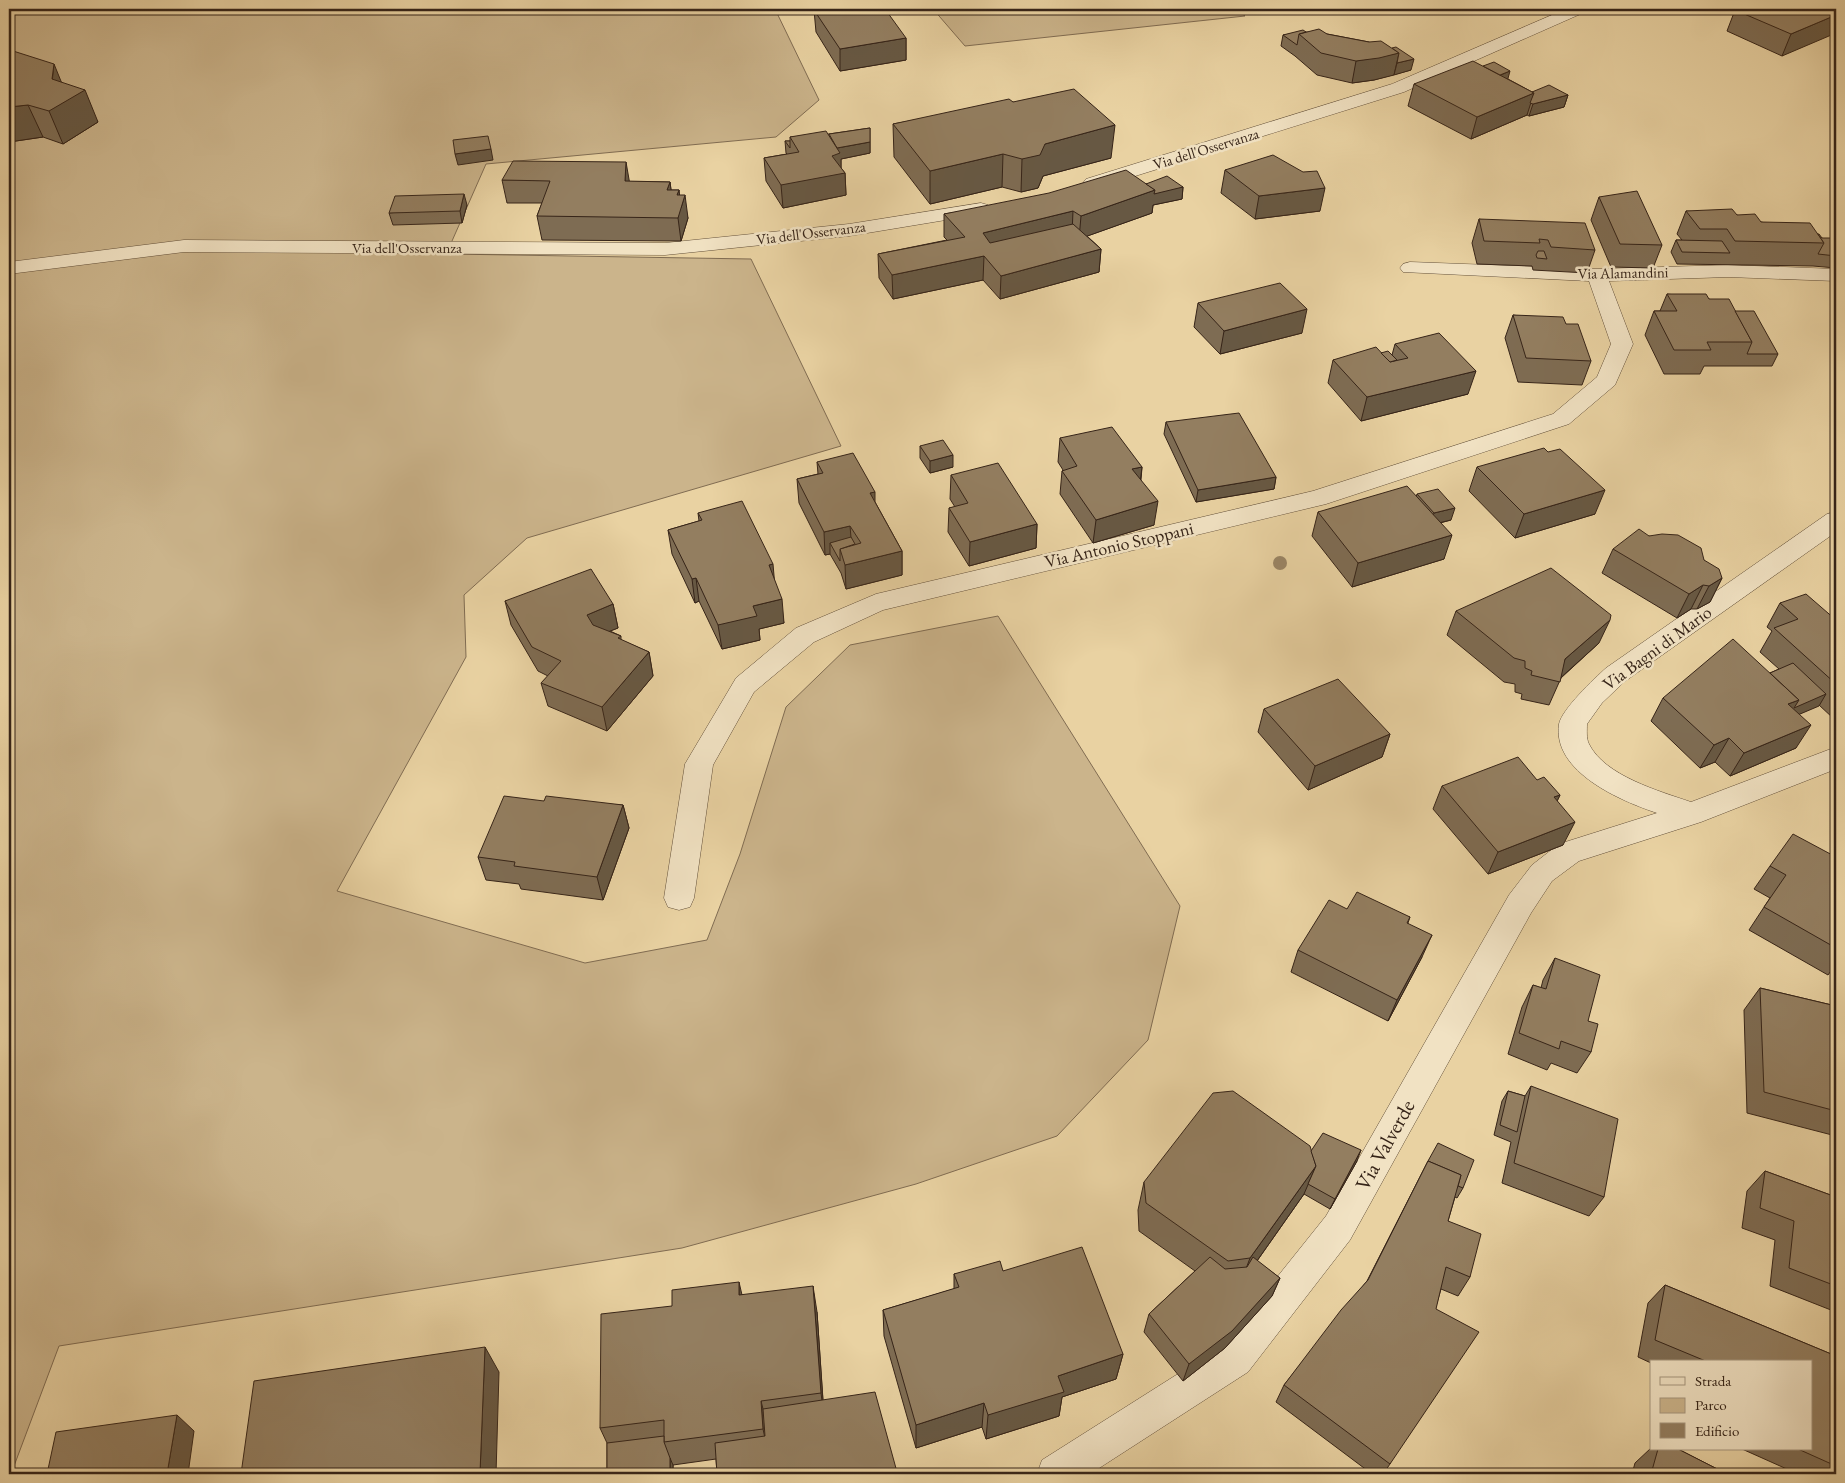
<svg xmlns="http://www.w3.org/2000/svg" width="1845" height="1483" viewBox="0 0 1845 1483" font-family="'EB Garamond',serif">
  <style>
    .green { fill: #cbb48b; stroke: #806c52 }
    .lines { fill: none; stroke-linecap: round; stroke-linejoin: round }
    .street-casing { stroke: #63503a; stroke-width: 1 }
    .street { fill: #f1e2c3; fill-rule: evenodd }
    .tree { fill: #9b8666 }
    .wall { fill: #7e6c53; stroke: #362418 }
    .shaded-wall { fill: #675843; stroke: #362418 }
    .building { fill: #937e60; stroke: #362418 }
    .labels { text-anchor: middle; stroke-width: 5; stroke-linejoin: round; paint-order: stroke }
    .far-street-label { font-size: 15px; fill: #362418; stroke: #f1e2c3 }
    .street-label { font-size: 18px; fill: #362418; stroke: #f1e2c3 }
    .near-street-label { font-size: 21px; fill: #362418; stroke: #f1e2c3 }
  </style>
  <rect width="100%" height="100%" fill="#e9d2a2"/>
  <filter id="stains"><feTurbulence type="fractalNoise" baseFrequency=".004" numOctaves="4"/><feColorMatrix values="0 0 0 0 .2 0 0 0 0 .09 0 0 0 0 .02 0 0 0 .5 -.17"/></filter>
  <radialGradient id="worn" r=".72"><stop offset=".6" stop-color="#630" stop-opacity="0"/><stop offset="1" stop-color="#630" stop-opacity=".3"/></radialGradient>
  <!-- green -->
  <g class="green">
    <polygon points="9,9 775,9 819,100 776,137 486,164 452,241 450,254 751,259 841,446 527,538 464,595 466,657 337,891 585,963 707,940 740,854 786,707 850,645 998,616 1180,906 1148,1040 1057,1136 916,1184 682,1248 59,1346 11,1474 9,1474"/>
    <polygon points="933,9 1236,9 1245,16 965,46"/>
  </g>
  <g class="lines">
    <defs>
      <g id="street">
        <polygon points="1566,9 1587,9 1585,12 1404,92 1100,187 1086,187 1083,183 1086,179 1392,84"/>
        <polygon points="981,203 988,205 991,209 988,213 849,236 665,255 184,252 9,274 9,262 184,240 665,243 849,224"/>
        <polygon points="1410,262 1597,269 1728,265 1836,269 1836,281 1728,277 1609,281 1633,344 1615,385 1569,424 1326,504 883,610 814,642 754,692 713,765 694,898 690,907 679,910 668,907 664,898 685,764 736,678 796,628 876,594 1313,491 1553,414 1597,377 1611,344 1589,281 1403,272 1400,268 1403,264"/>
        <path d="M 1836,512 L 1836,532 L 1624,682 L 1602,703 L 1587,724 C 1587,730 1586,738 1589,744 C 1605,776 1659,791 1691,802 L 1836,747 L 1836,769 L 1701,822 L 1579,861 L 1552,881 L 1531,913 L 1350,1240 L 1248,1372 L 1090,1474 L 1037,1474 L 1042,1460 L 1222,1346 L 1326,1216 L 1509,895 L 1532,865 L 1559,844 L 1657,813 C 1621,801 1552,772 1559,724 C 1562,709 1594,679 1606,668 L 1827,514 Z"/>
      </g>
    </defs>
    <!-- street casing -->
    <use href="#street" class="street-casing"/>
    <!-- street -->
    <use href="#street" class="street"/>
  </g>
  <!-- trees -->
  <circle class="tree" cx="1280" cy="563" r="7"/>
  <!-- wall -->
  <g class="wall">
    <polygon points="1836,9 1782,56 1727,31 1735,10"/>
    <polygon points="814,10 906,38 906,60 840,71 816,32"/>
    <polygon points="1306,32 1327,34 1369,42 1411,70 1374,80 1352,83 1317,75 1295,56 1281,46 1283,35"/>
    <polygon points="9,51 61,82 98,122 63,144 43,137 9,142"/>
    <polygon points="1508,79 1532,92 1568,95 1564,107 1529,116 1527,115 1471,139 1408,106 1414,84"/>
    <polygon points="1013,102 1111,158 1043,176 1038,188 1021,192 1002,187 930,204 894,157 893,124"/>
    <polygon points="870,128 870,153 841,159 841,168 845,173 846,195 783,208 766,181 764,158 787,154 786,153 785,141 790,141 790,137 829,134"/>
    <polygon points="1225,170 1320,211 1255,219 1221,193"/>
    <polygon points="502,180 670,182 671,190 679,190 679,195 688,218 681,241 542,240 537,216 542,203 507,203"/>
    <polygon points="1146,184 1183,187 1182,199 1153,205 1152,213 1087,236 1101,249 1099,272 1000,299 983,280 893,299 879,278 878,254 947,240 944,237 944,214"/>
    <polygon points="1599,197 1662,245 1653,268 1611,267 1591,220"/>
    <polygon points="467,205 462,223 393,225 389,213"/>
    <polygon points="1686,211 1737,215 1761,222 1818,234 1822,238 1836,246 1836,268 1813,266 1677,264 1671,252 1676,240 1682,240 1677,234"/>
    <polygon points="1479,219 1595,250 1587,273 1533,270 1532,266 1477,264 1472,243"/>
    <polygon points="1667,294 1709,299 1735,311 1778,354 1772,366 1704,366 1700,374 1664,374 1645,335 1654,311 1660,311"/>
    <polygon points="1198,303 1302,333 1220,354 1194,327"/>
    <polygon points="1513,315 1566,324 1591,361 1582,385 1518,382 1505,338"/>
    <polygon points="1395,344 1468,394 1361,421 1328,383 1333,360 1381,353 1392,355"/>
    <polygon points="1166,422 1276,477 1274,489 1196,502 1164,434"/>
    <polygon points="1060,438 1142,467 1141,480 1154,525 1093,543 1060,494 1062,471 1063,470 1058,462"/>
    <polygon points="920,446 953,467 930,473 920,458"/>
    <polygon points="817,462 875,502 902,551 902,575 846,589 841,573 830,554 825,555 799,503 797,479 818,474"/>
    <polygon points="1477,467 1595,514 1515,538 1469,491"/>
    <polygon points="951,475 1037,524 1036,548 969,566 948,532 949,508 955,507 950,499"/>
    <polygon points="1417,494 1451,520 1440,523 1444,559 1352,587 1312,536 1318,512 1416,497"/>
    <polygon points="698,513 774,579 784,623 759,629 760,640 722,649 699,601 695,603 672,554 668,530 699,521"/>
    <polygon points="1649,536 1704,560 1722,578 1710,602 1697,609 1691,609 1677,618 1602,573 1613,549"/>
    <polygon points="505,601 613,604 618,628 610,631 621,636 621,640 649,652 653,676 607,731 548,706 541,683 548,676 538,671 511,625"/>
    <polygon points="1780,603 1836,620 1836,717 1833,718 1819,705 1799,714 1796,748 1730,776 1715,762 1700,768 1651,721 1663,698 1770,673 1779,669 1760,652 1772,631 1767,627"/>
    <polygon points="1456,611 1599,643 1561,678 1549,705 1521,699 1522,694 1515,692 1515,684 1504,682 1447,635"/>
    <polygon points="1264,709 1390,734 1382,757 1308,790 1258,732"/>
    <polygon points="1537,780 1560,795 1557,801 1563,845 1488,874 1433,809 1442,786"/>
    <polygon points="544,801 623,805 629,828 603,900 521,889 519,884 486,880 478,857"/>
    <polygon points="1836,857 1836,964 1828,975 1749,930 1770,898 1754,889 1770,866"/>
    <polygon points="1347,909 1410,917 1408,923 1422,957 1388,1021 1291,972 1298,950"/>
    <polygon points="1555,958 1588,1021 1591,1052 1577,1073 1551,1063 1547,1070 1508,1054 1522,1007 1533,985 1541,988 1543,980"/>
    <polygon points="1760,988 1836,1006 1836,1136 1747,1113 1744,1010"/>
    <polygon points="1531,1086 1604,1197 1589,1216 1502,1183 1511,1142 1494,1135 1502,1101 1508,1091 1525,1096"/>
    <polygon points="1311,1151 1357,1161 1330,1209 1304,1194 1257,1261 1280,1278 1272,1296 1225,1348 1183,1381 1144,1332 1149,1314 1195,1271 1139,1231 1138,1210 1144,1182"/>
    <polygon points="1428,1161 1463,1188 1457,1198 1455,1197 1448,1221 1470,1277 1458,1296 1441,1289 1390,1464 1383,1474 1372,1474 1276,1402 1284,1385 1367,1281"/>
    <polygon points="1765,1171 1836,1197 1836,1312 1770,1286 1775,1240 1742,1228 1747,1191"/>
    <polygon points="1003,1271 1123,1354 1116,1379 1062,1397 1059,1416 986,1439 982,1427 916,1448 884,1336 883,1310 954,1289 954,1274"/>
    <polygon points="1665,1285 1836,1356 1836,1474 1798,1474 1742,1449 1811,1449 1811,1362 1651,1362 1651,1363 1638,1357 1648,1303"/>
    <polygon points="742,1295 817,1312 823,1400 897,1472 897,1474 717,1474 716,1459 673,1465 673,1474 607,1474 607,1443 600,1428 672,1306"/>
    <polygon points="1651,1448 1651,1449 1678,1449 1727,1474 1632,1474 1635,1463"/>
  </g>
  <!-- shaded-wall -->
  <g class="shaded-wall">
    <polygon points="1836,15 1836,33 1782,56 1791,34"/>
    <polygon points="906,38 906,60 840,71 840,49"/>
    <polygon points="1399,53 1394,75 1374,80 1352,83 1356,61"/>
    <polygon points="1414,59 1411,70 1394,75 1397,63"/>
    <polygon points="54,64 67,96 85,90 98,122 63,144 49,111"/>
    <polygon points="1510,71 1507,82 1487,81"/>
    <polygon points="1534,93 1527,115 1471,139 1477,117"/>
    <polygon points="1568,95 1564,107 1529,116 1533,104"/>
    <polygon points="28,105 43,137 9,142 9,107"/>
    <polygon points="1115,125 1111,158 1043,176 1038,188 1021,192 1022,159 1045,144"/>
    <polygon points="870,142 870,153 841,159 841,173 845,173 846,195 783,208 781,185 832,149"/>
    <polygon points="491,149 493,160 458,165 455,154"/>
    <polygon points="1003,154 1002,187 930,204 930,171"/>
    <polygon points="626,162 630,185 625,181"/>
    <polygon points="670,182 673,205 667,190"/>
    <polygon points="1183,187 1182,199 1153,205 1152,213 1079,239 1081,216 1155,190"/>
    <polygon points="1325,188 1320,211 1255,219 1259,196"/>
    <polygon points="679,190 681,208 685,195 688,218 681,241 678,218 677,195"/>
    <polygon points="464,194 467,205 462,223 460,211"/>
    <polygon points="1073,211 1072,234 982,256 983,233"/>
    <polygon points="1101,249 1099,272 1000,299 1001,276"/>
    <polygon points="984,256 983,280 893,299 892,275"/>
    <polygon points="1307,309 1302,333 1220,354 1224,331"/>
    <polygon points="1476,371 1468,394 1361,421 1367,397"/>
    <polygon points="953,455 953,467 930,473 930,461"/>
    <polygon points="1142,467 1139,491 1132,469"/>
    <polygon points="1276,477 1274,489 1196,502 1198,490"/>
    <polygon points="1605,490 1595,514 1515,538 1524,514"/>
    <polygon points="875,492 875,516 870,493"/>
    <polygon points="1158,501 1154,525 1093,543 1096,520"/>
    <polygon points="1455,508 1451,520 1430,525 1434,513"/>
    <polygon points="1037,524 1036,548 969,566 970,542"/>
    <polygon points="850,526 852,549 840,549 830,543 830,554 825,555 824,532"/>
    <polygon points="1452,535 1444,559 1352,587 1358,563"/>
    <polygon points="902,551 902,575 846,589 845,565"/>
    <polygon points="773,564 775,587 769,565"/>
    <polygon points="696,578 699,601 695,603 692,579"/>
    <polygon points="1722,578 1710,602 1697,609 1709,586"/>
    <polygon points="1703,585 1691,609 1677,618 1689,594"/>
    <polygon points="782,599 784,623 759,629 760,640 722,649 718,625 753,606"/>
    <polygon points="613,604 618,628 592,638 587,615"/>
    <polygon points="1610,620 1599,643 1557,681 1565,659"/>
    <polygon points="649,652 653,676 607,731 602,707"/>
    <polygon points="1826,694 1819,706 1786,720 1788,704 1799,700"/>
    <polygon points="1811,725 1796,748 1730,776 1744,753"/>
    <polygon points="1390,734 1382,757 1308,790 1315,766"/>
    <polygon points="1729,738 1715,762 1700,768 1714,745"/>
    <polygon points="1560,795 1549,818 1554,797"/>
    <polygon points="623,805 629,828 603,900 597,877"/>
    <polygon points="1575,822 1563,845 1488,874 1498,852"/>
    <polygon points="1432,935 1422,957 1388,1021 1397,1000"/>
    <polygon points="1361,1150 1357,1161 1330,1209 1335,1199"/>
    <polygon points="1316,1166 1304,1194 1240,1285 1250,1258"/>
    <polygon points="1280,1278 1272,1296 1225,1348 1183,1381 1189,1364"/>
    <polygon points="739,1282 745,1308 739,1295"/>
    <polygon points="813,1286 817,1312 824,1417 821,1393"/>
    <polygon points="485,1347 499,1372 496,1474 481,1474 480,1473"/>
    <polygon points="1123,1354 1116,1379 1062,1397 1059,1416 986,1439 988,1415 1058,1376"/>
    <polygon points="761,1401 767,1425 768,1452 763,1429"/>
    <polygon points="984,1403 982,1427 916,1448 916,1425"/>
    <polygon points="177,1415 194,1431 188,1474 167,1474"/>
    <polygon points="670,1458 673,1465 673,1474 670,1474"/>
  </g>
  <!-- building -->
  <g class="building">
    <polygon points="825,9 885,9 906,38 840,49 814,10"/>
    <polygon points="1738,9 1836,9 1836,15 1791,34 1735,10"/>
    <polygon points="1319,29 1327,34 1369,42 1381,41 1399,53 1379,58 1356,61 1321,53 1299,34"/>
    <polygon points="1303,30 1306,32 1299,34 1297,45 1283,35"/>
    <polygon points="1396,47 1414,59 1397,63 1399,53 1392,48"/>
    <polygon points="10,50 54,64 52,79 85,90 49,111 28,105 9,107 9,51"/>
    <polygon points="1473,61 1534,93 1477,117 1414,84"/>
    <polygon points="1494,62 1510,71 1500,75 1483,66"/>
    <polygon points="1549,85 1568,95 1533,104 1530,103 1534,93 1532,92"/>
    <polygon points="1074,89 1115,125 1045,144 1040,155 1022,159 1003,154 930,171 893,124 1009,99 1013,102"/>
    <polygon points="870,128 870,142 837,148 829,134"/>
    <polygon points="826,131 840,153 832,156 845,173 781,185 764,158 799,152 790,137"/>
    <polygon points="488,136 491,149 455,154 453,140"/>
    <polygon points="785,141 790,141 790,148"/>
    <polygon points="1273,155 1303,172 1317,171 1325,188 1259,196 1225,170"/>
    <polygon points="513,161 626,162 625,181 670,182 667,190 679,190 677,195 685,195 678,218 537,216 550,181 502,180"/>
    <polygon points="1126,170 1155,190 1081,216 1073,211 983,233 990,243 1073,224 1101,249 1001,276 984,256 892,275 878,254 965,237 944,214 1049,193"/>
    <polygon points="1167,176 1183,187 1154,194 1155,190 1146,184"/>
    <polygon points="1637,191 1662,245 1620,244 1599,197"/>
    <polygon points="464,194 460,211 389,213 395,196"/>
    <polygon points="1732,209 1737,215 1755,214 1761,222 1810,223 1824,243 1735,241 1727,229 1700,229 1686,211"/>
    <polygon points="1479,219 1585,223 1595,250 1551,247 1548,240 1539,239 1540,243 1484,241"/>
    <polygon points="1818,234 1819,234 1822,238 1831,238 1836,246 1836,256 1818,254 1824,243"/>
    <polygon points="1676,240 1722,241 1730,253 1682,252"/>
    <polygon points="1538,251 1544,251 1547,259 1537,258 1536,255"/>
    <polygon points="1280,283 1307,309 1224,331 1198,303"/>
    <polygon points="1667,294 1706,294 1709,299 1729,299 1752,342 1707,342 1711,350 1674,350 1654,311 1677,311"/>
    <polygon points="1735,311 1754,311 1778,354 1747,354 1752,342"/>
    <polygon points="1513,315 1563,317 1566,324 1578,324 1591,361 1526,358"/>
    <polygon points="1439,333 1476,371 1367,397 1333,360 1376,347 1390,362 1408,358 1395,344"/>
    <polygon points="1388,351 1397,360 1390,362 1381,353"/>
    <polygon points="1239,413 1276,477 1198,490 1166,422"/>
    <polygon points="1112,427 1142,467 1132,469 1158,501 1096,520 1062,471 1077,466 1060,438"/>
    <polygon points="943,440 953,455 930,461 920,446"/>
    <polygon points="1544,448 1548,452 1560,449 1605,490 1524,514 1477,467"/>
    <polygon points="853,453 875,492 870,493 902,551 845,565 840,549 861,543 850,526 824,532 797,479 823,473 817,462"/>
    <polygon points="998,463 1037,524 970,542 949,508 968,503 951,475"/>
    <polygon points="1407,486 1452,535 1358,563 1318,512"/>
    <polygon points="1438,489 1455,508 1434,513 1417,494"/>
    <polygon points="742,501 773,564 769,565 782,599 753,606 757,616 718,625 696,578 692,579 668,530 702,520 698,513"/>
    <polygon points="1639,529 1649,536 1662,534 1678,535 1701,548 1704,560 1719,569 1722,578 1709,586 1703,585 1689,594 1613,549"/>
    <polygon points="851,537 855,544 840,549 840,561 830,543"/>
    <polygon points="1551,568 1611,615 1610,620 1565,659 1560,682 1531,675 1532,671 1525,668 1525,661 1514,658 1456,611"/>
    <polygon points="591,569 613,604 587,615 593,625 621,636 618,638 649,652 602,707 541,683 561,661 532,647 505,601"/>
    <polygon points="1806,594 1836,620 1836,684 1774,628 1798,619 1780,603"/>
    <polygon points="1733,639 1799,700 1788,704 1811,725 1744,753 1729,738 1714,745 1663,698"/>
    <polygon points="1793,663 1826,694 1794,708 1799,700 1770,673"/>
    <polygon points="1338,679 1390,734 1315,766 1264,709"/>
    <polygon points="1518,757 1537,780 1544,777 1560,795 1554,797 1575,822 1498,852 1442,786"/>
    <polygon points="504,796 544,801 546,796 623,805 597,877 514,866 515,862 478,857"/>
    <polygon points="1793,834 1836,857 1836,948 1764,907 1786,875 1770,866"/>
    <polygon points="1357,892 1410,917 1407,923 1432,935 1397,1000 1298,950 1329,900 1347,909"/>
    <polygon points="1555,958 1600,975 1588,1021 1598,1024 1591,1052 1561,1041 1559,1049 1519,1033 1533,985 1546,989"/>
    <polygon points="1760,988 1836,1006 1836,1111 1764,1092"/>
    <polygon points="1531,1086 1618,1119 1604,1197 1514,1163"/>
    <polygon points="1233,1091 1310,1146 1316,1166 1250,1258 1228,1261 1146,1203 1144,1182 1213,1093"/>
    <polygon points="1508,1091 1525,1096 1517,1132 1500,1125"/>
    <polygon points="1323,1133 1361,1150 1335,1199 1308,1184 1316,1166 1311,1151"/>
    <polygon points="1438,1143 1474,1160 1463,1188 1458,1186 1461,1175 1428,1161"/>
    <polygon points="1428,1161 1461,1175 1448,1221 1481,1234 1470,1277 1446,1267 1436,1309 1479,1332 1390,1464 1284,1385 1341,1310 1368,1280"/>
    <polygon points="1765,1171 1836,1197 1836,1286 1789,1268 1794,1221 1760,1208"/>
    <polygon points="1082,1247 1123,1354 1058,1376 1064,1392 988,1415 984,1403 916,1425 883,1310 959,1287 954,1274 1000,1261 1003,1271"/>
    <polygon points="1210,1257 1225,1269 1247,1267 1253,1257 1280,1278 1232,1331 1189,1364 1149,1314"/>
    <polygon points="739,1282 739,1295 813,1286 821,1393 761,1401 763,1429 664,1442 664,1420 600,1428 601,1314 672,1306 672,1290"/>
    <polygon points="1665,1285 1836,1356 1836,1466 1798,1449 1811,1449 1811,1362 1708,1362 1655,1340"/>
    <polygon points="485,1347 480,1473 469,1474 241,1474 254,1381"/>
    <polygon points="875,1392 897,1472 880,1474 717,1474 715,1443 765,1436 763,1409"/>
    <polygon points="177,1415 167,1474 47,1474 56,1432"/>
    <polygon points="664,1436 664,1442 670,1458 670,1474 607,1474 607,1443"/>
    <polygon points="1658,1449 1678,1449 1727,1474 1651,1474"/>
  </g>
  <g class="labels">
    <!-- far-street labels -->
    <g class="far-street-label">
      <text transform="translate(1206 149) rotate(-17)" y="5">Via dell'Osservanza</text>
      <text transform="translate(811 233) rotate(-7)" y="5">Via dell'Osservanza</text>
      <text x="407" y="253">Via dell'Osservanza</text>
      <text transform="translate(1623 273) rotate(-1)" y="5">Via Alamandini</text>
    </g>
    <!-- street labels -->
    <g class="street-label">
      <text transform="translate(1119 545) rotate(-13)" y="6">Via Antonio Stoppani</text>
      <text transform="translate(1657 648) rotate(-36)" y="6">Via Bagni di Mario</text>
    </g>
    <!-- near-street labels -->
    <g class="near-street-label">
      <text transform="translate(1385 1145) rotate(-61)" y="7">Via Valverde</text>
    </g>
  </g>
  <!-- margin -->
  <rect width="1845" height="1483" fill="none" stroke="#e9d2a2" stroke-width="30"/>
  <rect x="10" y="10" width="1825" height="1463" fill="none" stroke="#362418" stroke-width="2.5"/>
  <rect x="15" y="15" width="1815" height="1453" fill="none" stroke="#362418"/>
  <!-- legend -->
  <rect x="1650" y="1360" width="162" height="90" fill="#f1e2c3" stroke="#a6967f"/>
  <rect x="1660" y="1377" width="25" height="8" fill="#f1e2c3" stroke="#a6967f"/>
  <text x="1695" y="1386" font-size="15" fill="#362418">Strada</text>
  <rect x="1660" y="1398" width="25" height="15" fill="#cbb48b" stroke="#a6967f"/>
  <text x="1695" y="1410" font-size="15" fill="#362418">Parco</text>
  <rect x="1660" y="1423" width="25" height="15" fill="#937e60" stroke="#a6967f"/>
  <text x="1695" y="1436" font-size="15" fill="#362418">Edificio</text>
  <rect width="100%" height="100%" filter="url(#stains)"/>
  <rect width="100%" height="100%" fill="url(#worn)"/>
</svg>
